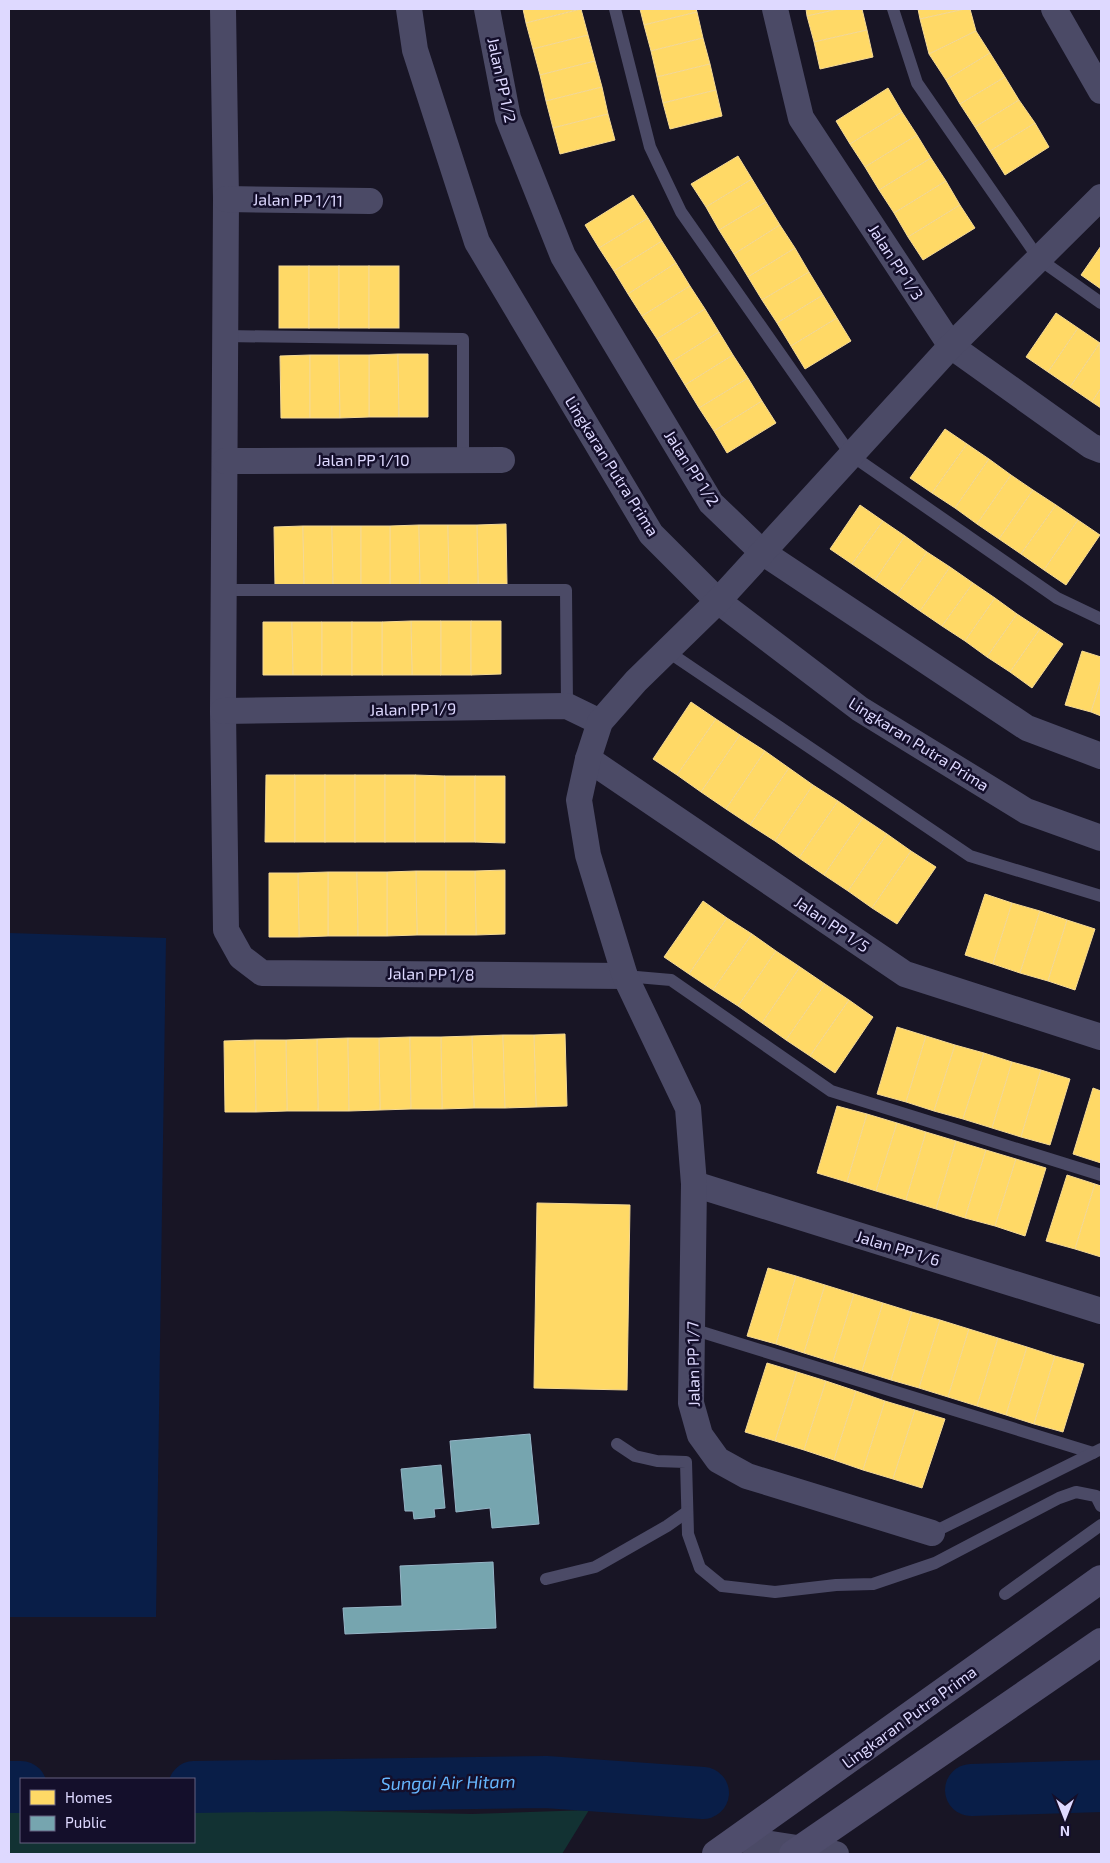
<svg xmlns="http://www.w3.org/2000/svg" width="1110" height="1863" viewBox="0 0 1110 1863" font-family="'Exo 2',sans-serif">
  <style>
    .green { fill: #123233 }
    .water { fill: #091e48 }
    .homes { fill: #ffd966; stroke: #f5d994 }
    .public { fill: #76a5af; stroke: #95b5c7 }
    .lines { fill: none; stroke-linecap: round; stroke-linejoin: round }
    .river { stroke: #091e48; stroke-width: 52 }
    .lane { stroke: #4b4a66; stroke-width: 12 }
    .street { stroke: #4b4a66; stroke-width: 26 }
    .secondary { stroke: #4f4d6c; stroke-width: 28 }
    .labels { text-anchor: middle; stroke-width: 5; stroke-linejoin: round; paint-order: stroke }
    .street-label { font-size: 16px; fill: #ded9ff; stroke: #140f2b }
    .water-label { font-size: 18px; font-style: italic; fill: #67b7ff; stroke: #140f2b }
  </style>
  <rect width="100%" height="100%" fill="#181525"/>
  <!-- green -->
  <polygon class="green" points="9,1805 21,1805 21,1842 194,1842 194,1808 472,1814 589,1810 562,1854 9,1854"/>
  <!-- water -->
  <polygon class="water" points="9,933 166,938 156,1617 9,1617"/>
  <!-- homes -->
  <g class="homes">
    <polygon points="523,9 580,9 526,23"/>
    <polygon points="581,9 588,35 533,49 526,23"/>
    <polygon points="640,9 696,9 697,12 644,25"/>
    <polygon points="806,9 839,9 807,16"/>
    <polygon points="839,9 862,9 867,30 814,42 807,16"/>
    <polygon points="918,9 965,9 920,19"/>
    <polygon points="965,9 970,9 976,31 929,54 920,19"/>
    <polygon points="697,12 703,38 651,51 644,25"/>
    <polygon points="867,30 873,57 820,69 814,42"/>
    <polygon points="976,31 990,53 946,80 929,54"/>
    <polygon points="588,35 595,61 540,75 533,49"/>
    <polygon points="703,38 710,64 657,77 651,51"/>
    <polygon points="990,53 1005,77 960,104 946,80"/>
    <polygon points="595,61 602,87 546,101 540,75"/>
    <polygon points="710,64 716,90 663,103 657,77"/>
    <polygon points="1005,77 1019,100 975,127 960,104"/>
    <polygon points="602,87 608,114 553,128 546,101"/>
    <polygon points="888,88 902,112 850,144 836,121"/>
    <polygon points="716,90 722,116 670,129 663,103"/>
    <polygon points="1019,100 1035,123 990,151 975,127"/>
    <polygon points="902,112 917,135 865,167 850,144"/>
    <polygon points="608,114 615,140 560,154 553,128"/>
    <polygon points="1035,123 1049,147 1005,175 990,151"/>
    <polygon points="917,135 931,158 879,190 865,167"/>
    <polygon points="738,156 752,179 706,207 691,184"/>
    <polygon points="931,158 946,181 894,213 879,190"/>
    <polygon points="752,179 766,202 719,230 706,207"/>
    <polygon points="946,181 960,205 908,237 894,213"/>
    <polygon points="633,195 648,218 599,248 585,225"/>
    <polygon points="766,202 780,225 734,254 719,230"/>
    <polygon points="960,205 975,228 923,260 908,237"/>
    <polygon points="648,218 662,241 614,271 599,248"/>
    <polygon points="780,225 795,248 748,277 734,254"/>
    <polygon points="662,241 676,263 628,294 614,271"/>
    <polygon points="1101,246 1101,289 1081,275"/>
    <polygon points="795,248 809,272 762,300 748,277"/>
    <polygon points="676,263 690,286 642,316 628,294"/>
    <rect x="279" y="266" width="30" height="62"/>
    <rect x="309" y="266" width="30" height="62"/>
    <rect x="339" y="266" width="30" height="62"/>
    <rect x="369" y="266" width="30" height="62"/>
    <polygon points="809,272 823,295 777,323 762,300"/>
    <polygon points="690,286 705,309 657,339 642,316"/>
    <polygon points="823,295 837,318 791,346 777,323"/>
    <polygon points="705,309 719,332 671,362 657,339"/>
    <polygon points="1056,313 1078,328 1048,372 1026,357"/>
    <polygon points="837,318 851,341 805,369 791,346"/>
    <polygon points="1078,328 1100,343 1070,387 1048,372"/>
    <polygon points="719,332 733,355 685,385 671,362"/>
    <polygon points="1100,343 1101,388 1092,402 1070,387"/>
    <polygon points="398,354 399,417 369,417 369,355"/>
    <polygon points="398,354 428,354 428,417 399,417"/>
    <polygon points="310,355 310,418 281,418 280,356"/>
    <polygon points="310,355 339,355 340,418 310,418"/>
    <polygon points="339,355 369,355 369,417 340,418"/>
    <polygon points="733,355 748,378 699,408 685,385"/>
    <polygon points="748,378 762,401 714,431 699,408"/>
    <polygon points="1101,388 1101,408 1092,402"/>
    <polygon points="762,401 776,423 727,453 714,431"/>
    <polygon points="945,429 967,444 932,493 910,478"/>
    <polygon points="967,444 989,459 955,508 932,493"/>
    <polygon points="989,459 1011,475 977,524 955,508"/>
    <polygon points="1011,475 1033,490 999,539 977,524"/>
    <polygon points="1033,490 1056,505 1021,554 999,539"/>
    <polygon points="860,505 883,521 852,564 830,549"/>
    <polygon points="1056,505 1078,520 1044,570 1021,554"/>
    <polygon points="1078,520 1100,535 1066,585 1044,570"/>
    <polygon points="883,521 905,536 875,580 852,564"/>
    <polygon points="506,524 507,584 478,584 477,525"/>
    <polygon points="419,525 420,585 390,585 390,526"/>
    <polygon points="419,525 448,525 449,585 420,585"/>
    <polygon points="448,525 477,525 478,584 449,585"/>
    <polygon points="303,526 304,586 275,587 274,527"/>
    <polygon points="303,526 332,526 333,586 304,586"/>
    <polygon points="332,526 361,526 361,586 333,586"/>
    <polygon points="361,526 390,526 390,585 361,586"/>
    <polygon points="905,536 927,552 897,595 875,580"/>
    <polygon points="927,552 950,567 920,611 897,595"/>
    <polygon points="950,567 973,583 942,626 920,611"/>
    <polygon points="973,583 995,598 965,641 942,626"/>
    <polygon points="995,598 1017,614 987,657 965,641"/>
    <polygon points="1017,614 1040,629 1010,672 987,657"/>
    <polygon points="411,621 441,621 441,675 412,675"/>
    <polygon points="411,621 412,675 382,675 382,622"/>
    <rect x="441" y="621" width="30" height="54"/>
    <polygon points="471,621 501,621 501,674 471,675"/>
    <polygon points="263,622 292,622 293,675 263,675"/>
    <polygon points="292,622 322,622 322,675 293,675"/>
    <rect x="322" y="622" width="30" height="53"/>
    <rect x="352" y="622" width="30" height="53"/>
    <polygon points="1040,629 1063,644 1032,688 1010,672"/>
    <polygon points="1082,651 1101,657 1101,680 1091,712 1065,705"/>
    <polygon points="1101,680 1101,716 1091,712"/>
    <polygon points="691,702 716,719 677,775 653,759"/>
    <polygon points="716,719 740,735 701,792 677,775"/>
    <polygon points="740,735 765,751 726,809 701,792"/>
    <polygon points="765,751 789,768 750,825 726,809"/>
    <polygon points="789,768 813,785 775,841 750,825"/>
    <polygon points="266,775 295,775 295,842 265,842"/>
    <rect x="295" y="775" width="30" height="67"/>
    <rect x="325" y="775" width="30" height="67"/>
    <rect x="355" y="775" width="30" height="67"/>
    <rect x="385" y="775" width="30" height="67"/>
    <polygon points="415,775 445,776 445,842 415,842"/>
    <rect x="445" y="776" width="30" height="66"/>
    <polygon points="475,776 505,776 505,843 475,842"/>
    <polygon points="813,785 838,801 799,858 775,841"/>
    <polygon points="838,801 863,818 824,875 799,858"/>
    <polygon points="863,818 887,834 848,891 824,875"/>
    <polygon points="887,834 911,851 872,908 848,891"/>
    <polygon points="911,851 936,867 897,924 872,908"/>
    <polygon points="505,870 505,934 476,935 475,871"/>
    <polygon points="416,871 446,871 446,935 417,935"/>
    <polygon points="416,871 417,935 387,936 387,872"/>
    <polygon points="446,871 475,871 476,935 446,935"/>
    <polygon points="328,872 357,872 358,936 328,936"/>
    <polygon points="328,872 328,936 299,937 298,873"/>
    <polygon points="357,872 387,872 387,936 358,936"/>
    <polygon points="269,873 298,873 299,937 269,937"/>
    <polygon points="985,894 1012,903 993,964 965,955"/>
    <polygon points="703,901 727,918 689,974 664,957"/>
    <polygon points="1012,903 1040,911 1020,973 993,964"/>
    <polygon points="1040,911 1067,920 1048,981 1020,973"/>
    <polygon points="727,918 752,934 713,990 689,974"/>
    <polygon points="1067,920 1095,929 1075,990 1048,981"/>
    <polygon points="752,934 776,951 738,1006 713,990"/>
    <polygon points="776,951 800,967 762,1023 738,1006"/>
    <polygon points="800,967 825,984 786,1040 762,1023"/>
    <polygon points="825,984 849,1000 810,1056 786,1040"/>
    <polygon points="849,1000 873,1017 835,1073 810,1056"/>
    <polygon points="897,1027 926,1036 906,1102 877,1094"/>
    <polygon points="565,1034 567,1106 536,1107 534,1035"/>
    <polygon points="503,1035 505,1108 474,1108 472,1036"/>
    <polygon points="503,1035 534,1035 536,1107 505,1108"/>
    <polygon points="472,1036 474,1108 442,1109 441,1037"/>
    <polygon points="926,1036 955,1045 934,1111 906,1102"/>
    <polygon points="410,1037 411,1109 380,1110 379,1038"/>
    <polygon points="410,1037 441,1037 442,1109 411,1109"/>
    <polygon points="348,1038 349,1111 318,1111 317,1039"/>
    <polygon points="348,1038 379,1038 380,1110 349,1111"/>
    <polygon points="317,1039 318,1111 287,1111 286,1040"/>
    <polygon points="255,1040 256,1112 225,1112 224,1041"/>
    <polygon points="255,1040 286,1040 287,1111 256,1112"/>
    <polygon points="955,1045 984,1053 963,1119 934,1111"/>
    <polygon points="984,1053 1012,1062 992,1128 963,1119"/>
    <polygon points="1012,1062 1041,1070 1021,1137 992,1128"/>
    <polygon points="1041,1070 1070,1079 1050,1145 1021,1137"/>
    <polygon points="1093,1088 1101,1091 1101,1163 1073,1154"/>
    <polygon points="837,1106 867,1114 847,1182 817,1173"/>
    <polygon points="867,1114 897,1123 876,1191 847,1182"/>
    <polygon points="897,1123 926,1132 906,1200 876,1191"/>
    <polygon points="926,1132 956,1141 936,1209 906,1200"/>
    <polygon points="956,1141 986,1150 965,1218 936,1209"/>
    <polygon points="986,1150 1016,1159 995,1226 965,1218"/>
    <polygon points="1016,1159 1046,1168 1025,1236 995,1226"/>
    <polygon points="1067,1175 1095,1184 1075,1249 1046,1241"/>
    <polygon points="1095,1184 1101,1186 1101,1257 1075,1249"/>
    <polygon points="537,1203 630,1205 627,1390 534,1388"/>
    <polygon points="768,1268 796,1276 776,1344 747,1336"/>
    <polygon points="796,1276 825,1285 804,1353 776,1344"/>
    <polygon points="825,1285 854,1294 833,1362 804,1353"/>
    <polygon points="854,1294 883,1303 862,1371 833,1362"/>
    <polygon points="883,1303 912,1312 891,1380 862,1371"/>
    <polygon points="912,1312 940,1320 919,1388 891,1380"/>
    <polygon points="940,1320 969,1329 948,1397 919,1388"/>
    <polygon points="969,1329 998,1338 977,1406 948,1397"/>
    <polygon points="998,1338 1027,1347 1006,1415 977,1406"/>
    <polygon points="1027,1347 1055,1356 1034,1424 1006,1415"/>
    <polygon points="1055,1356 1084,1364 1063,1432 1034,1424"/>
    <polygon points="767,1363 797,1372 775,1441 745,1432"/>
    <polygon points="797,1372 826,1381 804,1450 775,1441"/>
    <polygon points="826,1381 856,1391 834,1460 804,1450"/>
    <polygon points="856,1391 885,1401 863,1470 834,1460"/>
    <polygon points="885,1401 915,1410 893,1479 863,1470"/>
    <polygon points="915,1410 945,1419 922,1488 893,1479"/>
  </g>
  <!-- public -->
  <g class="public">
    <polygon points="530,1434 539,1524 492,1528 490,1508 456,1512 450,1441"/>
    <polygon points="441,1465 445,1508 434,1509 435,1517 414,1519 413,1511 405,1511 401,1469"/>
    <polygon points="493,1562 496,1628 345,1634 343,1608 402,1606 400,1566"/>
  </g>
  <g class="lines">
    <!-- river -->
    <g class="river">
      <polyline points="9,1787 21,1787"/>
      <polyline points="194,1787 546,1782 703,1793"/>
      <polyline points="971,1790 1101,1786"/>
    </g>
    <!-- lane -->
    <g class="lane">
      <polyline points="615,9 650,147 681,212 851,455 1057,598 1101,619"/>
      <polyline points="893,9 917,83 1039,259 1101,303"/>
      <polyline points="225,336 463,339 463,460"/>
      <polyline points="224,590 566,590 567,706"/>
      <polyline points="667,651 970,856 1101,896"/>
      <polyline points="625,976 671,980 831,1091 1101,1175"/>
      <polyline points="692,1329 1093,1453"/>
      <polyline points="617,1444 635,1456 657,1461 686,1462 688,1534 700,1568 722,1586 775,1592 836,1585 873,1584 935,1563 1059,1498 1076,1492 1096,1496 1101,1506"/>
      <polyline points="932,1533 1101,1449"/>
      <polyline points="546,1579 595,1567 604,1562 667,1526 687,1512"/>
      <polyline points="1005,1594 1101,1525"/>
    </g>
    <!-- street -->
    <g class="street">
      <polyline points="223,9 226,199 223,711 226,930 241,957 262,973 625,976"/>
      <polyline points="409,9 415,50 477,242 651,534 718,601 860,709 1026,811 1101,838"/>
      <polyline points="487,9 508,118 563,256 711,503 762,552 1027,728 1101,756"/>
      <polyline points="775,9 801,118 951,346 1091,446 1101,450"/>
      <polyline points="1054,9 1101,91"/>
      <polyline points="226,199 370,201"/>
      <polyline points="225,461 502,460"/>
      <polyline points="223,711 567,706 600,722"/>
      <polyline points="588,759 905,974 1101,1037"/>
      <polyline points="694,1184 1101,1311"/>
      <polyline points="932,1533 747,1476 718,1460 700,1435 691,1403 694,1184 688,1108 625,976 588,855 579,800 588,759 600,722 636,681 718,601 951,346 1101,197"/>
      <polyline points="738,1839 836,1854"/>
    </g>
    <!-- secondary -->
    <g class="secondary">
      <polyline points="716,1854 1101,1579"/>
      <polyline points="793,1854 1101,1642"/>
    </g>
  </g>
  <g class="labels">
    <!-- street labels -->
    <g class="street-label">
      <text transform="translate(502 80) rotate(78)" y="6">Jalan PP 1/2</text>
      <text transform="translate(298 200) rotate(1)" y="6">Jalan PP 1/11</text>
      <text transform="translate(896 262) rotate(57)" y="6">Jalan PP 1/3</text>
      <text x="363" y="466">Jalan PP 1/10</text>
      <text transform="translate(612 466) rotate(58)" y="6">Lingkaran Putra Prima</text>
      <text transform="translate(692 468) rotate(57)" y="6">Jalan PP 1/2</text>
      <text transform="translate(413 709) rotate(-1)" y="6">Jalan PP 1/9</text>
      <text transform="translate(919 744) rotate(32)" y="6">Lingkaran Putra Prima</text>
      <text transform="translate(832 924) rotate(34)" y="6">Jalan PP 1/5</text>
      <text transform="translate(431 974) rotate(1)" y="6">Jalan PP 1/8</text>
      <text transform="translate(898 1248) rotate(17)" y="6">Jalan PP 1/6</text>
      <text transform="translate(693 1364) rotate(-91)" y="6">Jalan PP 1/7</text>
      <text transform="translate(909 1717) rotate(-36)" y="6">Lingkaran Putra Prima</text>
    </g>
    <!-- water labels -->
    <g class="water-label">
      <text transform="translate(448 1783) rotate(-1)" y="6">Sungai Air Hitam</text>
    </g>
  </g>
  <!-- border -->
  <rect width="1110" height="1863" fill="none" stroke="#ded9ff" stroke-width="20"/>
  <!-- legend -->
  <rect x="20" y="1778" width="175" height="65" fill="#140f2b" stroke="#656080"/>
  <rect x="30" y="1790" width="25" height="15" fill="#ffd966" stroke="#656080"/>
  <text x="65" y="1803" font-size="15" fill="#ded9ff">Homes</text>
  <rect x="30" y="1816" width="25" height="15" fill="#76a5af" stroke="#656080"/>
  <text x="65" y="1828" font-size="15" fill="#ded9ff">Public</text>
  <!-- north arrow -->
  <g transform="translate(1065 1818) rotate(180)" stroke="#140f2b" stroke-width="4" paint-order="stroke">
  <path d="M0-4L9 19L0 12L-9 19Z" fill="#ded9ff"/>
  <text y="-8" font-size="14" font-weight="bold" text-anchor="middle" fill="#ded9ff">N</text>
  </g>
</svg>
